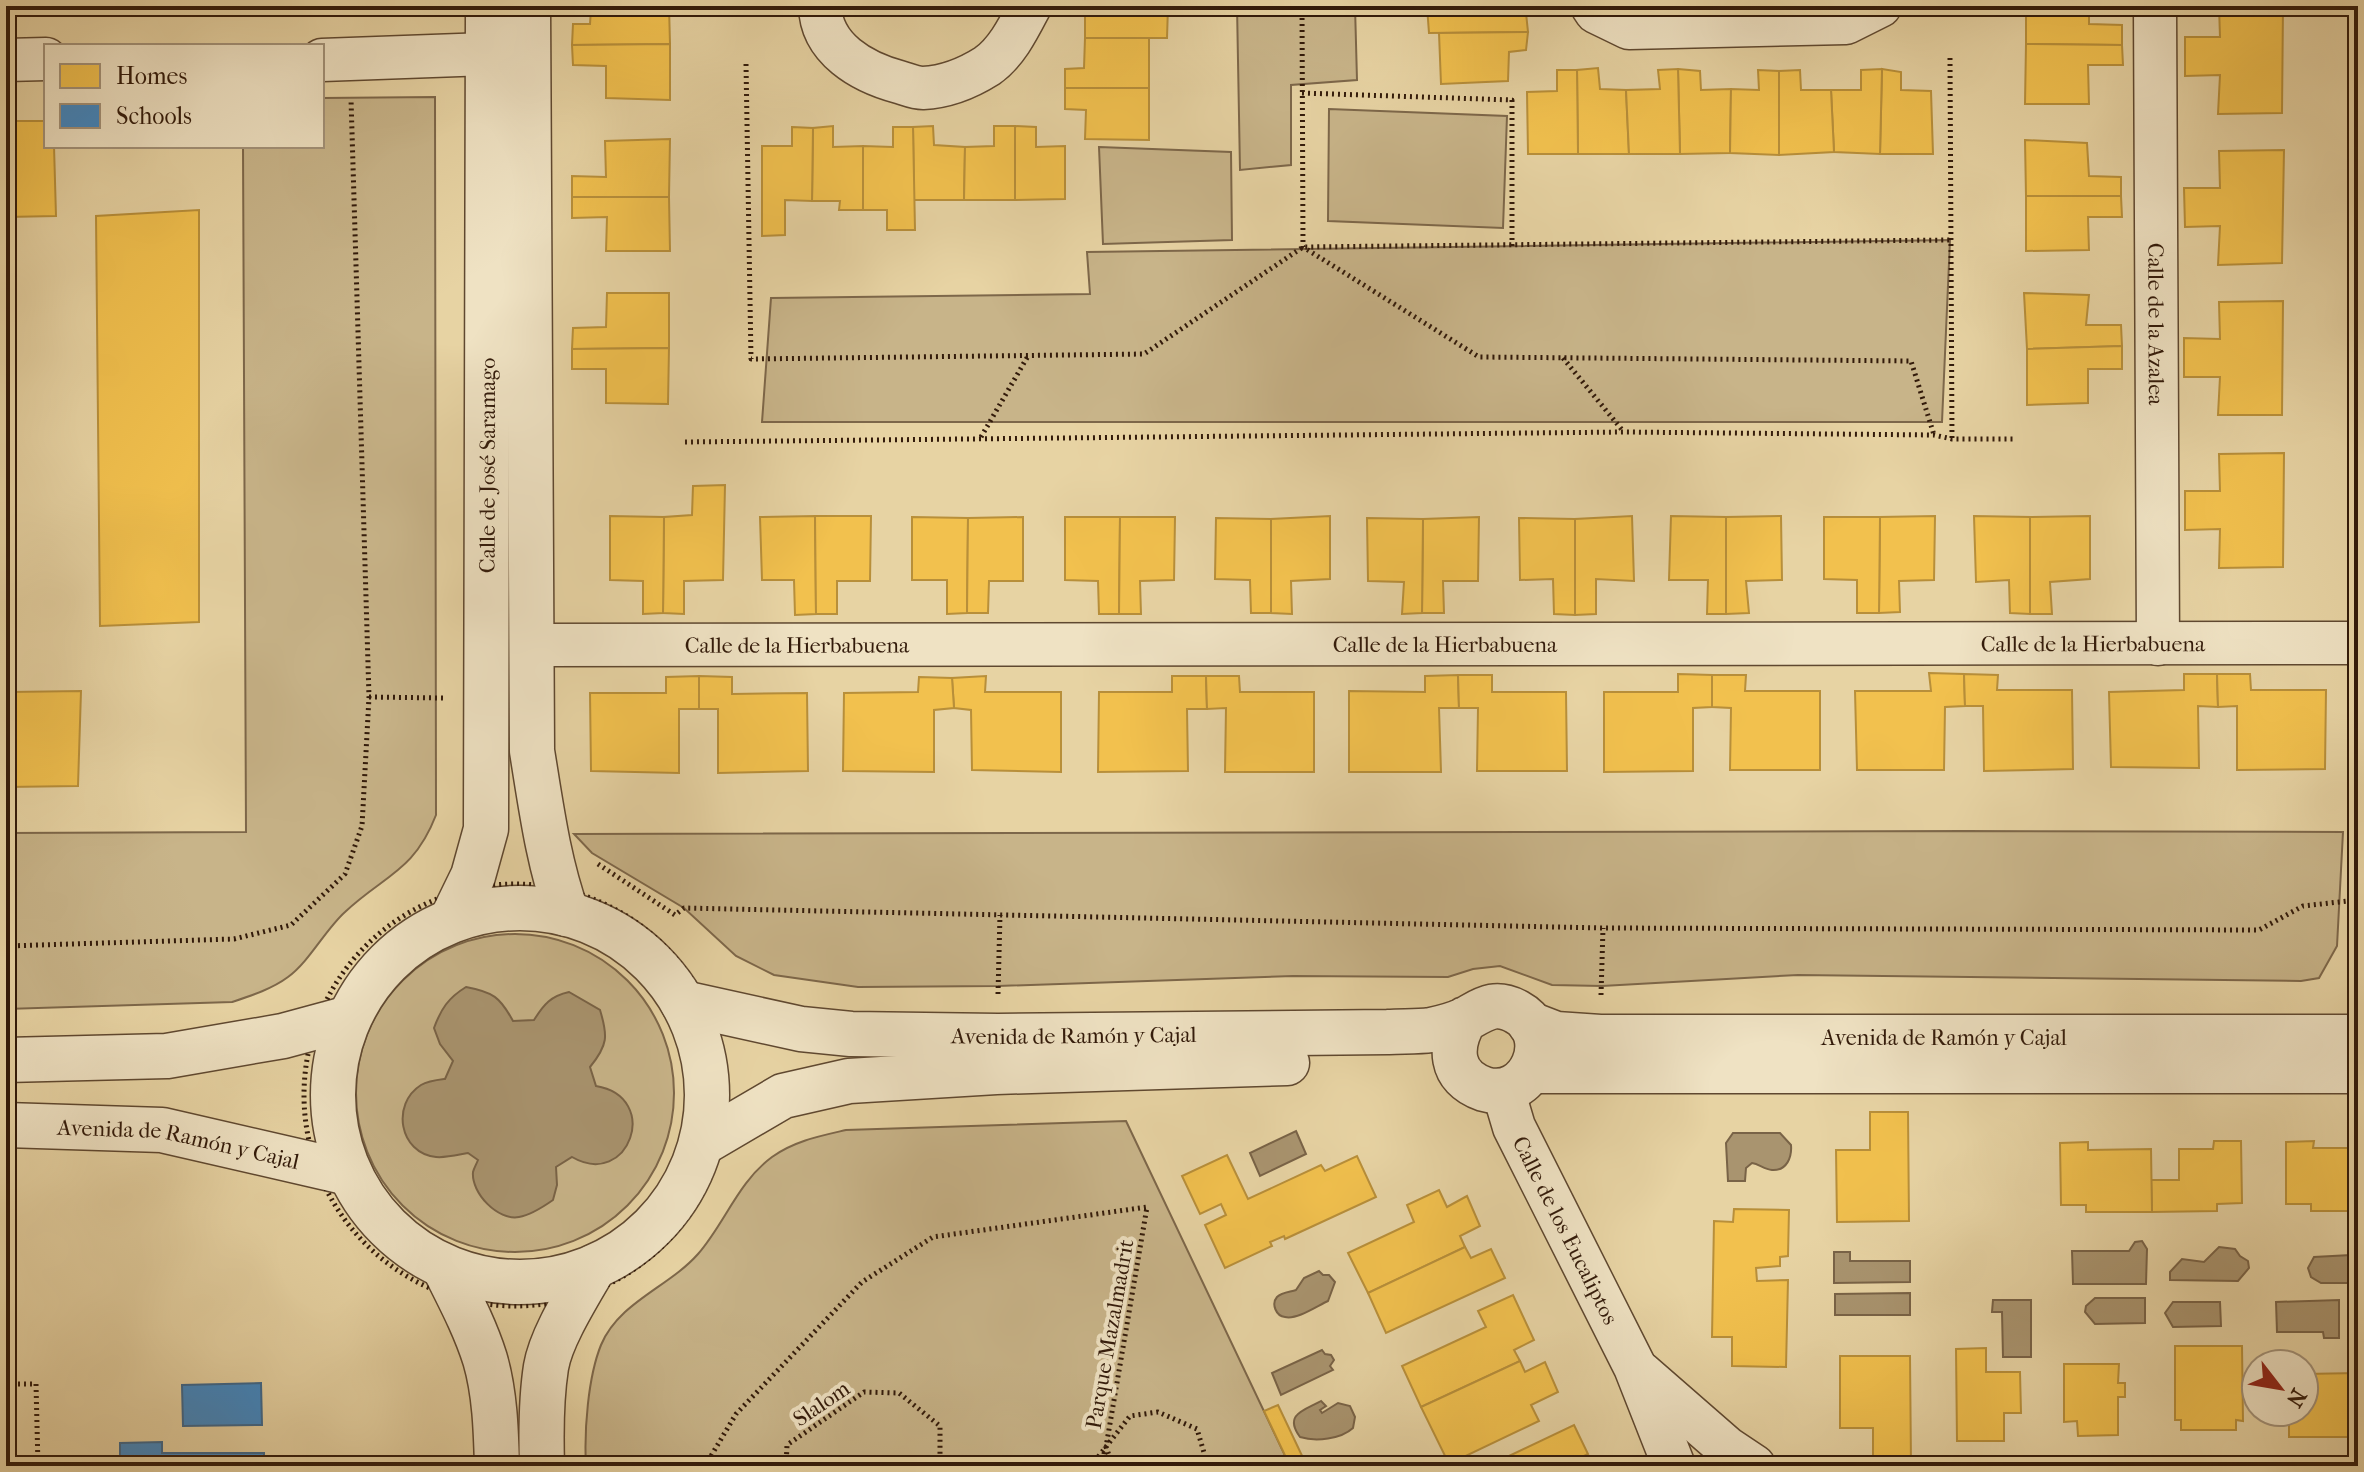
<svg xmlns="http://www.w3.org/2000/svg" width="2364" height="1472" viewBox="0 0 2364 1472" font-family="'IM FELL French Canon',serif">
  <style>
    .green { fill: #c8b489; stroke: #7d674a; stroke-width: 2 }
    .water { fill: #a9946f; stroke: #796347; stroke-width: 2 }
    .homes { fill: #f2c14e; stroke: #b88f3a; stroke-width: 2 }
    .schools { fill: #3f88c5; stroke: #3b678d; stroke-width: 2 }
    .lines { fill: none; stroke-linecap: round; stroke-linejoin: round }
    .minor-casing { stroke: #5f4830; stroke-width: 45 }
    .tertiary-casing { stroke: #5f4830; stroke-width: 47 }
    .path { stroke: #321a0a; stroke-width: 5; stroke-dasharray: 2 4; stroke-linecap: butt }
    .minor { stroke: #efe2c3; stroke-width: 42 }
    .tertiary { stroke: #efe2c3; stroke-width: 44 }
    .labels { text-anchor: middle; stroke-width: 8; stroke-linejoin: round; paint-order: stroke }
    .street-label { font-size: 22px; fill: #321a0a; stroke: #efe2c3 }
  </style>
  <rect width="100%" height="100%" fill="#e7d3a3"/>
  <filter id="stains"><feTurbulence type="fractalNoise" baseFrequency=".0025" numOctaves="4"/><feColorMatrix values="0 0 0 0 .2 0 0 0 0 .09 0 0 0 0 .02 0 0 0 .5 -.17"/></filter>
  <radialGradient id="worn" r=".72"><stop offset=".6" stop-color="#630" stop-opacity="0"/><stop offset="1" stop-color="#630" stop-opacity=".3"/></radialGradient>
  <!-- green -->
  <g class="green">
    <polygon points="1237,6 1355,6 1357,80 1291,85 1291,165 1240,170"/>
    <path d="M 435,97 L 436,815 C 414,872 384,875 345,912 C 325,930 309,962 288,977 C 272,989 250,996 232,1002 L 6,1009 L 6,833 L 246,832 L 243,146 L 322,146 L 322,98 Z"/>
    <polygon points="1329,109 1507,116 1503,228 1328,221"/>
    <polygon points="1099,147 1231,152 1232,240 1103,244"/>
    <polygon points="1950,240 1942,422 762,422 771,298 1090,294 1087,252"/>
    <polygon points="1965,831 2343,832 2337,946 2319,978 2301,981 1798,975 1602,986 1552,985 1500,966 1473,969 1448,977 1293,976 998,986 858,987 774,975 736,956 684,908 592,853 574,834"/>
    <circle cx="515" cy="1093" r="159"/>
    <path d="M 1126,1121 L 1290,1466 L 586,1466 C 584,1431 588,1377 601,1345 C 619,1302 669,1287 698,1254 C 725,1223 738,1182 772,1157 C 794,1141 820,1136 846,1130 Z"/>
  </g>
  <!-- water -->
  <g class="water">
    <path d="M 466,987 C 493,992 500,997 513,1021 L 534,1020 C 544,1004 551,996 569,992 L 600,1010 C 608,1036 608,1045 590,1067 L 596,1086 C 662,1097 629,1190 572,1157 L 556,1167 L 557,1185 L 553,1200 C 543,1207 531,1215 519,1217 C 498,1221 471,1193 473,1172 C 474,1168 476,1165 478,1160 L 468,1153 C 457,1155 446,1158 436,1157 C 399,1153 391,1104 421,1085 C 428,1081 437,1080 445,1079 L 453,1061 L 440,1044 L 434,1028 C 441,1009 448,998 466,987 Z"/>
    <polygon points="1296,1131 1306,1154 1260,1176 1250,1153"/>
    <path d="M 1733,1133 L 1780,1133 L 1791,1145 C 1792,1157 1787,1171 1772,1170 C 1764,1169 1759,1164 1752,1163 L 1746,1168 L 1745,1181 L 1728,1181 L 1726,1143 Z"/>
    <polygon points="2142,1241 2147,1249 2146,1284 2073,1284 2072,1251 2129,1251 2135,1242"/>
    <polygon points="2358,1246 2358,1283 2321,1283 2311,1277 2308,1268 2314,1257 2351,1255"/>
    <polygon points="2219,1247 2235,1249 2240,1256 2248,1261 2249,1268 2238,1281 2170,1280 2170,1272 2182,1259 2204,1262"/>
    <polygon points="1834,1252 1850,1252 1850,1261 1910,1261 1910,1282 1834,1283"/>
    <path d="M 1319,1271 L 1323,1275 L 1329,1275 L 1335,1282 L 1328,1301 C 1317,1306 1297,1320 1285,1317 C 1276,1316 1271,1304 1277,1297 C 1282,1292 1290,1292 1296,1290 L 1304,1278 Z"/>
    <polygon points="1910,1293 1910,1315 1835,1315 1835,1294"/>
    <polygon points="2095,1298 2145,1298 2145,1323 2095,1324 2085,1312 2086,1306"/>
    <polygon points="1993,1300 2031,1300 2031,1357 2003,1357 2002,1312 1992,1312"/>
    <polygon points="2339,1300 2339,1338 2324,1338 2323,1332 2277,1332 2276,1302"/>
    <polygon points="2173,1302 2220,1302 2221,1326 2173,1327 2165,1313"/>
    <polygon points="1322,1350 1325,1354 1331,1355 1334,1360 1330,1366 1333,1370 1281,1395 1272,1373"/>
    <path d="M 1321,1401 L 1326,1406 L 1320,1410 L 1322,1413 L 1338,1403 L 1350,1406 L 1355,1417 L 1353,1428 C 1341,1439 1316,1442 1300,1437 C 1283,1414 1305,1410 1321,1401 Z"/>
  </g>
  <!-- homes -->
  <g class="homes">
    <polygon points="605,6 669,6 670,44 572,45 573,24 590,24 591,9 605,8"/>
    <polygon points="1066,6 1168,6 1167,38 1085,38 1085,8 1066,8"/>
    <polygon points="1427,6 1506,6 1505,11 1526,13 1528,32 1429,33"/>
    <polygon points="2026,6 2089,6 2089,24 2122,25 2122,45 2026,44"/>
    <polygon points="2219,6 2283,6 2282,113 2218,114 2220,75 2185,76 2185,37 2220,37"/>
    <polygon points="1528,32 1526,50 1509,52 1508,81 1441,84 1439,33"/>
    <polygon points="1085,38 1149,38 1149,88 1065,88 1065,69 1084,68"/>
    <polygon points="670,44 670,100 606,98 606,66 573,65 572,45"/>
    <polygon points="2026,44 2122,45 2123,65 2088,65 2089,104 2025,104"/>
    <polygon points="1598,68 1600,89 1626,90 1629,154 1578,154 1577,70"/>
    <polygon points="1678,69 1700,71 1701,90 1731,89 1730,153 1680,154"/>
    <polygon points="1678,69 1680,154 1629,154 1626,90 1660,89 1658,70"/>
    <polygon points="1882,69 1901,72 1901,90 1931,91 1933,154 1880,154"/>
    <polygon points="1882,69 1880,154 1834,152 1831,90 1861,90 1861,70"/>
    <polygon points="1557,70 1577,70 1578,154 1528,154 1527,92 1557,91"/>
    <polygon points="1758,70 1779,71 1779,155 1730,153 1731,89 1759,90"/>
    <polygon points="1800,70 1801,90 1831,90 1834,152 1779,155 1779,71"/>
    <polygon points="1065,88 1149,88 1149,140 1085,139 1086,110 1065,109"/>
    <polygon points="6,121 46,121 46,146 54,146 56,216 6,217"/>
    <polygon points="833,126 833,147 863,146 863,210 839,210 840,201 812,201 813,128"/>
    <polygon points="933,126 934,145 965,147 964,200 914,200 913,127"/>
    <polygon points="994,126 1015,126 1015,200 964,200 965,147 994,146"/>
    <polygon points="1015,126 1036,127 1036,147 1065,146 1065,199 1015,200"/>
    <polygon points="792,127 813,128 812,201 785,200 785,235 762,236 762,146 792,146"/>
    <polygon points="893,127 913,127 915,230 887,230 887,210 863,210 863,146 893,147"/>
    <polygon points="670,139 669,197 572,197 572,176 606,177 605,141"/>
    <polygon points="2025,140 2087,143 2089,176 2121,177 2121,196 2026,196"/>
    <polygon points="2284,150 2282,263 2218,265 2220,226 2185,227 2184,188 2220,188 2219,151"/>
    <polygon points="2026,196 2121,196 2122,217 2088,217 2089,250 2026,251"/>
    <polygon points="572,197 669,197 670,251 606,251 607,217 572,218"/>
    <polygon points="199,210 199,622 100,626 96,216"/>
    <polygon points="607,293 669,293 669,348 572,349 573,328 606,327"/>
    <polygon points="2024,293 2089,295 2086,325 2121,325 2122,346 2027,349"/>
    <polygon points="2283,301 2282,415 2218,415 2220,377 2184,377 2184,338 2220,339 2219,302"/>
    <polygon points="2122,346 2122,369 2088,369 2088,403 2027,405 2027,349"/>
    <polygon points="669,348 668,404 606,403 606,369 572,369 572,349"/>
    <polygon points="2284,453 2283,567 2219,568 2220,529 2185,530 2185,491 2220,491 2219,454"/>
    <polygon points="725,485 723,580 684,581 684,614 663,613 664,517 692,515 693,486"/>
    <polygon points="610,516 664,517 663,613 643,614 643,581 610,580"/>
    <polygon points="815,516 816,614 795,615 794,580 762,580 760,517"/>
    <polygon points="815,516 871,516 870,581 837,581 837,614 816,614"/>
    <polygon points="1330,516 1330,579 1291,581 1292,614 1271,613 1271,519"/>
    <polygon points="1632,516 1634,581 1596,579 1596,614 1575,615 1575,519"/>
    <polygon points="1671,516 1726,517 1726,614 1707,614 1708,580 1669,580"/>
    <polygon points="1781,516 1782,580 1746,581 1749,613 1726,614 1726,517"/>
    <polygon points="1935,516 1934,580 1899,581 1900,612 1879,613 1880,517"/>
    <polygon points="1974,516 2030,517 2030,614 2010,613 2009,580 1976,582"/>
    <polygon points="2090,516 2090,579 2050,582 2052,614 2030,614 2030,517"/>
    <polygon points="912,517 968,518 967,613 947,614 947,580 912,580"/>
    <polygon points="1023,517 1023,581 989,581 988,613 967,613 968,518"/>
    <polygon points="1065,517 1120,517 1119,614 1099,614 1098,581 1065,580"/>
    <polygon points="1120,517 1175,517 1174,580 1140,581 1141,614 1119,614"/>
    <polygon points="1479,517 1478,581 1443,581 1444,613 1422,613 1423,519"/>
    <polygon points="1824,517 1880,517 1879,613 1857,613 1857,580 1824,579"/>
    <polygon points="1216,518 1271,519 1271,613 1251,613 1250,580 1215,579"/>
    <polygon points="1367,518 1423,519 1422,613 1402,614 1404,582 1368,581"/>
    <polygon points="1519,518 1575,519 1575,615 1554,614 1553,579 1520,580"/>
    <polygon points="1929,673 1964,674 1965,706 1945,707 1944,770 1857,770 1855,691 1931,691"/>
    <polygon points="6,674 11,674 10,692 81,691 78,786 6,787"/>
    <polygon points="1678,674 1712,675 1712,707 1693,708 1693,771 1604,772 1604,692 1678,692"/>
    <polygon points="1964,674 1998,675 1997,690 2072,690 2073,769 1984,771 1983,706 1965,706"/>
    <polygon points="2184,674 2217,674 2218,707 2198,706 2199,768 2111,767 2109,692 2184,690"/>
    <polygon points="2217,674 2250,674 2251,690 2326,690 2325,769 2237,770 2237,706 2218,707"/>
    <polygon points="1458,675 1459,708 1439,708 1441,772 1349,772 1349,691 1425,692 1425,676"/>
    <polygon points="1458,675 1492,675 1492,692 1566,692 1567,771 1477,771 1478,708 1459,708"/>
    <polygon points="1712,675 1746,675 1745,691 1820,691 1820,770 1730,770 1731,708 1712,707"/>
    <polygon points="699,676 699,709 679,709 679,773 591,771 590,693 666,693 666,677"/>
    <polygon points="699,676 732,677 732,694 807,693 808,771 718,773 718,709 699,709"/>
    <polygon points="986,676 985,692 1061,692 1061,772 972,770 971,710 954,708 952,678"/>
    <polygon points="1172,676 1206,676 1207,709 1187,709 1188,771 1098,772 1099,692 1172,692"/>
    <polygon points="1206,676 1239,676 1240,692 1314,692 1314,772 1225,772 1226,708 1207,709"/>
    <polygon points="919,677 952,678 954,708 934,710 934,772 843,771 844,693 918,692"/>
    <polygon points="1870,1112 1908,1112 1909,1221 1837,1222 1836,1150 1870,1150"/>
    <polygon points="2214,1141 2241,1141 2242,1203 2217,1204 2217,1211 2152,1212 2151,1180 2179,1180 2179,1149 2213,1149"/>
    <polygon points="2314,1141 2313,1148 2358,1148 2358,1211 2311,1211 2311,1204 2286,1204 2286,1142"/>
    <polygon points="2088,1142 2088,1150 2151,1149 2152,1212 2086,1212 2086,1205 2061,1205 2060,1143"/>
    <polygon points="1227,1155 1248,1199 1321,1165 1325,1171 1357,1156 1376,1197 1285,1239 1284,1236 1270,1242 1272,1246 1225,1268 1205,1225 1226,1215 1221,1204 1200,1214 1182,1176"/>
    <polygon points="1439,1190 1447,1207 1467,1196 1480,1226 1460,1236 1465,1247 1368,1293 1348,1253 1414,1222 1407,1205"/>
    <polygon points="1734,1209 1789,1210 1788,1256 1780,1257 1780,1266 1756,1268 1757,1281 1788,1280 1786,1367 1732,1366 1732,1337 1712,1337 1714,1221 1733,1222"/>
    <polygon points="1465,1247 1471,1258 1491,1249 1505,1278 1386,1333 1368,1293"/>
    <polygon points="1513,1295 1534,1340 1514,1350 1520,1361 1421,1407 1402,1366 1486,1327 1478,1311"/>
    <polygon points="2175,1346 2242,1346 2243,1421 2236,1420 2236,1430 2181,1430 2181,1420 2175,1420"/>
    <polygon points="1986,1348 1986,1372 2020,1372 2021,1413 2004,1413 2004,1441 1957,1441 1956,1349"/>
    <polygon points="1840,1356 1910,1356 1911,1466 1873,1466 1873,1428 1840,1428"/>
    <polygon points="1520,1361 1525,1372 1545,1362 1558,1392 1531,1405 1539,1421 1449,1464 1421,1407"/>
    <polygon points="2064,1364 2119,1364 2118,1383 2125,1383 2125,1397 2118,1397 2118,1435 2078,1436 2077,1421 2064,1422"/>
    <polygon points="2358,1373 2358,1437 2289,1437 2289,1412 2304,1412 2304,1374"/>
    <polygon points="1278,1405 1305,1462 1296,1466 1290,1466 1264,1411"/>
    <polygon points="1574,1425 1588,1454 1568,1464 1569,1466 1488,1466"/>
  </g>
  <!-- schools -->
  <g class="schools">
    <polygon points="261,1383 262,1425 183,1426 182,1385"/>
    <polygon points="162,1442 162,1453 264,1453 264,1466 120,1466 120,1443"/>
  </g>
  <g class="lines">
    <defs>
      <g id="minor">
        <path d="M 820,6 C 821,49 862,72 899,82 C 906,84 915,88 923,88 C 945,87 968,78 987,66 C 1007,52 1019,27 1030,6"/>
        <polyline points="1592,6 1596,12 1629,28 1846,23 1880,6"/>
        <path id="s1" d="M 2155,6 L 2158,644"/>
        <polyline points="6,60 46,59"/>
        <polyline points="322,60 487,54"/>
        <path id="s2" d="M 531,645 L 2358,643"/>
        <path id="s3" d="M 1503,1090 L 1514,1127 L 1635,1367 L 1674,1466"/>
        <polyline points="1641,1373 1727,1448 1754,1466"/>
      </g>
      <g id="tertiary">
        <path d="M 528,6 L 532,751 C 541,806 548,861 567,914"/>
        <circle cx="520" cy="1095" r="187"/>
        <path id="s4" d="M 453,917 L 473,876 L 486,829 L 488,6"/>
        <path id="s5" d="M 683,1003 L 801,1029 L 851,1034 L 998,1036 L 1388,1032 C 1402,1031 1417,1032 1431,1030 C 1441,1028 1456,1024 1466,1019 C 1484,1009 1495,1000 1517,1012 C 1559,1035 1530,1103 1484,1089 C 1449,1077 1449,1046 1465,1019"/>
        <path id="s6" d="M 1530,1024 L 1556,1034 L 1600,1037 L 2358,1037"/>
        <polyline points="6,1060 167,1056 283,1036 342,1020"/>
        <polyline points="1531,1071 2358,1071"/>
        <path id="s7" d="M 6,1125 L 162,1130 L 349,1173"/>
        <polyline points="701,1144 783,1096 849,1081 996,1072 1287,1063"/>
        <path d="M 444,1267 C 459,1297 475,1327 485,1359 C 495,1393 496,1431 497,1466"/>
        <path d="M 542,1466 C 541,1434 541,1399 546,1367 C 551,1337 578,1295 594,1267"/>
      </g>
    </defs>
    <!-- minor casing -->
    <use href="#minor" class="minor-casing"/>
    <!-- tertiary casing -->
    <use href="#tertiary" class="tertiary-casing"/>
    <!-- path -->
    <g class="path">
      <polyline points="1302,6 1303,247 1479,357 1911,361 1934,435"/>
      <polyline points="1950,58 1952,439"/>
      <polyline points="746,64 751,359 1144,354 1303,247 1950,240"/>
      <polyline points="1302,93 1512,100 1512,246"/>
      <polyline points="1563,358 1623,431"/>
      <polyline points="981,437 1028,356"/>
      <polyline points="685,442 1623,432 1934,435 1952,439 2013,439"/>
      <polyline points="369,697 444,698"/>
      <polyline points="598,864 675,915 684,908 1603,928 2259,930 2303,906 2348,901"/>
      <circle cx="515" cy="1095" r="211"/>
      <polyline points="6,946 234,939 291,925 345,874 362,826 369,697 351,99"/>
      <polyline points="998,994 1000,915"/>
      <polyline points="1601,995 1603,928"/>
      <polyline points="6,1384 36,1384 38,1466"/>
      <polyline points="705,1466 736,1414 862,1282 933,1237 1147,1207 1106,1447 1113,1466"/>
      <polyline points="786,1466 787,1445 864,1392 899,1393 940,1426 940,1466"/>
      <polyline points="1091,1466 1130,1416 1158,1412 1197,1429 1208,1466"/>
      <polyline points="1102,1466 1105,1448"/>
    </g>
    <!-- minor -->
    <use href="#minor" class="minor"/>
    <!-- tertiary -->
    <use href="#tertiary" class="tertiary"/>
  </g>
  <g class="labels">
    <!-- street labels -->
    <g class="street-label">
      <text dy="8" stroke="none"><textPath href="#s1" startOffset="318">Calle de la Azalea</textPath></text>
      <text dy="8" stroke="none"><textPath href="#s4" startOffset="458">Calle de José Saramago</textPath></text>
      <text dy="8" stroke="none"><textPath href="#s2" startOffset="266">Calle de la Hierbabuena</textPath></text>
      <text dy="8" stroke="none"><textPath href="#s2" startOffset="1562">Calle de la Hierbabuena</textPath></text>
      <text dy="8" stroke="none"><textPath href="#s2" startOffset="914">Calle de la Hierbabuena</textPath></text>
      <text dy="8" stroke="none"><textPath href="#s5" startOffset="394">Avenida de Ramón y Cajal</textPath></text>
      <text dy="8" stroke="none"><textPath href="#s6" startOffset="416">Avenida de Ramón y Cajal</textPath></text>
      <text dy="8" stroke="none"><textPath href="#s7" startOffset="174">Avenida de Ramón y Cajal</textPath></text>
      <text dy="8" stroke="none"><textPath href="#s3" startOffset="154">Calle de los Eucaliptos</textPath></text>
      <text transform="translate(1109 1334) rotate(-80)" y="8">Parque Mazalmadrit</text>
      <text transform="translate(821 1403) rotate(-34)" y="8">Slalom</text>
    </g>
  </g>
  <!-- margin -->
  <rect width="2364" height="1472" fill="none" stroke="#e7d3a3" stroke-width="32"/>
  <rect x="8" y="8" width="2348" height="1456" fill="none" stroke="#321a0a" stroke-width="4"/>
  <rect x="16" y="16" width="2332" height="1440" fill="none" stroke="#321a0a" stroke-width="2"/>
  <!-- legend -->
  <rect x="44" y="44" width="280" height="104" fill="#efe2c3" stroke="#a39279" stroke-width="2"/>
  <rect x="60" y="64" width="40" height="24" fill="#f2c14e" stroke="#a39279" stroke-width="2"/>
  <text x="116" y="84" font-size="24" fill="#321a0a">Homes</text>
  <rect x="60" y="104" width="40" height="24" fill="#3f88c5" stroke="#a39279" stroke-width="2"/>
  <text x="116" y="124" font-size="24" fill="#321a0a">Schools</text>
  <!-- north arrow -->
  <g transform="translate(2280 1388) rotate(121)"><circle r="38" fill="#efe2c3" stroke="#a39279" stroke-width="2"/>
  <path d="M0-6L14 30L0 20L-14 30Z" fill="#8f2418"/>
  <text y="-12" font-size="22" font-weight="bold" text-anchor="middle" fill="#321a0a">N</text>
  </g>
  <rect width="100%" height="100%" filter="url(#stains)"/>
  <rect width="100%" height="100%" fill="url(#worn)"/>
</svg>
